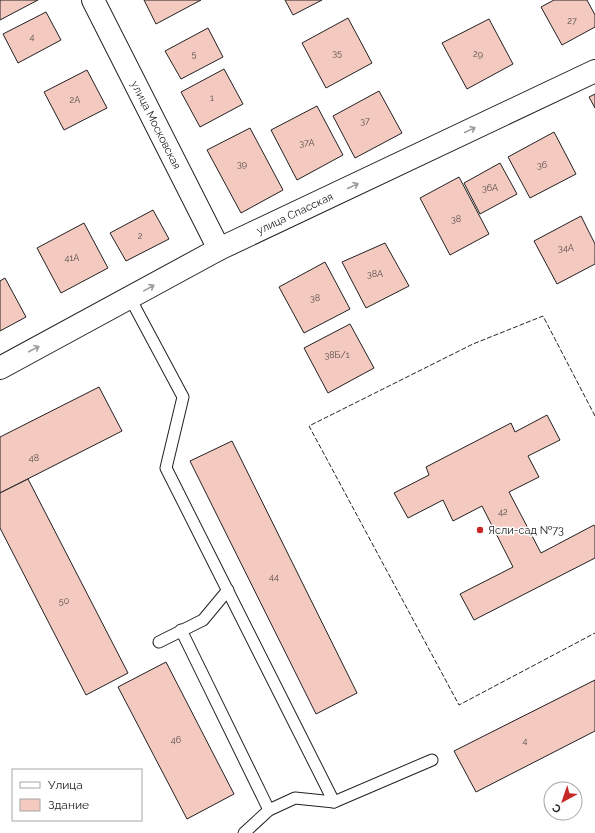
<svg xmlns="http://www.w3.org/2000/svg" width="595" height="833" viewBox="0 0 595 833" font-family="Raleway,sans-serif">
  <style>
    .building { fill: #f3c9c0; stroke: #222 }
    .lines { fill: none; stroke-linecap: round; stroke-linejoin: round }
    .lane-casing { stroke: #222; stroke-width: 13 }
    .street-casing { stroke: #222; stroke-width: 24 }
    .secondary-casing { stroke: #222; stroke-width: 24 }
    .lane { stroke: #fff; stroke-width: 11 }
    .street { stroke: #fff; stroke-width: 22 }
    .secondary { stroke: #fff; stroke-width: 22 }
    .fence { stroke: #222; stroke-width: 1; stroke-dasharray: 5 2; stroke-linecap: butt }
    .oneway { stroke: #9c9c9c }
    .poi-dot { fill: #c62828; stroke: #fff; stroke-width: 1.5 }
    .labels { text-anchor: middle; stroke-width: 3; stroke-linejoin: round; paint-order: stroke }
    .number-label { font-size: 9px; fill: #564c4a }
    .street-label { font-size: 11px; fill: #222; stroke: #fff }
    .poi-label { font-size: 11px; fill: #222; stroke: #fff; text-anchor: start }
  </style>
  <rect width="100%" height="100%" fill="#fff"/>
  <!-- building -->
  <g class="building">
    <polygon points="0,0 38,0 0,20"/>
    <polygon points="144,0 201,0 156,24"/>
    <polygon points="285,0 322,0 293,15"/>
    <polygon points="554,0 587,0 595,15 595,27 562,45 541,7"/>
    <polygon points="46,12 61,40 18,63 3,34"/>
    <polygon points="348,18 372,63 326,88 302,43"/>
    <polygon points="489,19 513,64 467,89 442,43"/>
    <polygon points="208,28 223,57 181,79 165,51"/>
    <polygon points="224,69 243,104 200,127 181,92"/>
    <polygon points="87,70 107,108 64,130 44,92"/>
    <polygon points="379,91 402,133 355,158 333,116"/>
    <polygon points="595,94 595,108 589,97"/>
    <polygon points="317,106 343,155 297,180 271,130"/>
    <polygon points="250,128 283,190 241,213 207,150"/>
    <polygon points="554,132 576,174 530,198 508,157"/>
    <polygon points="500,163 517,194 480,214 464,183"/>
    <polygon points="459,177 489,234 450,255 420,198"/>
    <polygon points="153,210 169,239 126,261 110,233"/>
    <polygon points="581,216 595,244 595,264 557,284 534,241"/>
    <polygon points="84,223 108,268 61,293 37,248"/>
    <polygon points="385,243 409,286 366,308 342,262"/>
    <polygon points="325,262 350,309 304,333 279,287"/>
    <polygon points="5,278 26,317 0,331 0,281"/>
    <polygon points="350,324 374,368 328,393 304,348"/>
    <polygon points="99,387 122,431 0,493 0,437"/>
    <polygon points="547,415 560,440 528,456 539,477 509,492 541,553 594,525 595,527 595,558 474,620 460,594 513,567 482,506 453,521 443,500 408,518 394,493 429,475 426,467 511,423 515,432"/>
    <polygon points="232,441 357,693 316,714 190,461"/>
    <polygon points="28,479 128,673 86,695 0,528 0,493"/>
    <polygon points="166,662 234,794 187,819 118,687"/>
    <polygon points="595,680 595,731 476,792 454,751"/>
  </g>
  <g class="lines">
    <defs>
      <g id="lane">
        <polyline points="130,298 183,397 166,468 334,802"/>
        <polyline points="181,630 269,810"/>
        <polyline points="159,642 203,620 228,590"/>
        <polyline points="244,833 269,810 295,798 334,802 432,760"/>
      </g>
      <g id="street">
        <path id="s1" d="M 93,0 L 219,249"/>
      </g>
      <g id="secondary">
        <path id="s2" d="M 0,368 L 219,249 L 595,71"/>
      </g>
    </defs>
    <!-- lane casing -->
    <use href="#lane" class="lane-casing"/>
    <!-- street casing -->
    <use href="#street" class="street-casing"/>
    <!-- secondary casing -->
    <use href="#secondary" class="secondary-casing"/>
    <!-- lane -->
    <use href="#lane" class="lane"/>
    <!-- street -->
    <use href="#street" class="street"/>
    <!-- secondary -->
    <use href="#secondary" class="secondary"/>
    <!-- fence -->
    <polyline class="fence" points="595,416 543,316 473,344 309,426 459,705 595,633"/>
  </g>
  <!-- one-way arrows -->
  <defs><path id="oneway-shaft" d="M-6 0H5M1.5-3L5.5 0L1.5 3" fill="none" stroke-width="1.6" stroke-linecap="round" stroke-linejoin="round"/></defs>
  <g class="oneway">
    <use href="#oneway-shaft" transform="translate(470 130) rotate(-25)"/>
    <use href="#oneway-shaft" transform="translate(353 186) rotate(-25)"/>
    <use href="#oneway-shaft" transform="translate(149 288) rotate(-29)"/>
    <use href="#oneway-shaft" transform="translate(34 349) rotate(-28)"/>
  </g>
  <!-- markers -->
  <circle class="poi-dot" cx="480" cy="530" r="4"/>
  <g class="labels">
    <!-- number labels -->
    <g class="number-label">
      <text x="572" y="24">27</text>
      <text x="32" y="40">4</text>
      <text x="337" y="56">35</text>
      <text x="194" y="57">5</text>
      <text x="478" y="57">29</text>
      <text x="212" y="101">1</text>
      <text x="75" y="103">2А</text>
      <text x="365" y="124">37</text>
      <text x="307" y="146">37А</text>
      <text x="242" y="167">39</text>
      <text x="542" y="168">36</text>
      <text x="490" y="191">36А</text>
      <text x="456" y="222">38</text>
      <text x="140" y="239">2</text>
      <text x="566" y="251">34А</text>
      <text x="72" y="261">41А</text>
      <text x="375" y="277">38А</text>
      <text x="315" y="301">38</text>
      <text x="337" y="358">38Б/1</text>
      <text x="34" y="461">48</text>
      <text x="503" y="515">42</text>
      <text x="274" y="580">44</text>
      <text x="64" y="604">50</text>
      <text x="176" y="743">46</text>
      <text x="525" y="744">4</text>
    </g>
    <!-- street labels -->
    <g class="street-label">
      <text dy="4" stroke="none"><textPath href="#s1" startOffset="140">улица Московская</textPath></text>
      <text dy="4" stroke="none"><textPath href="#s2" startOffset="333">улица Спасская</textPath></text>
    </g>
    <!-- poi labels -->
    <g class="poi-label">
      <text x="488" y="534">Ясли-сад №73</text>
    </g>
  </g>
  <!-- legend -->
  <rect x="12" y="769" width="130" height="52" fill="#ffffff" stroke="#a7a7a7"/>
  <rect x="20" y="782" width="20" height="6" fill="#ffffff" stroke="#a7a7a7"/>
  <text x="48" y="789" font-size="12" fill="#222222">Улица</text>
  <rect x="20" y="799" width="20" height="12" fill="#f3c9c0" stroke="#a7a7a7"/>
  <text x="48" y="809" font-size="12" fill="#222222">Здание</text>
  <!-- north arrow -->
  <g transform="translate(563 801) rotate(220)"><circle r="19" fill="#ffffff" stroke="#a7a7a7"/>
  <path d="M0-3L7 15L0 10L-7 15Z" fill="#c62828"/>
  <text y="-6" font-size="11" font-weight="bold" text-anchor="middle" fill="#222222">С</text>
  </g>
</svg>
